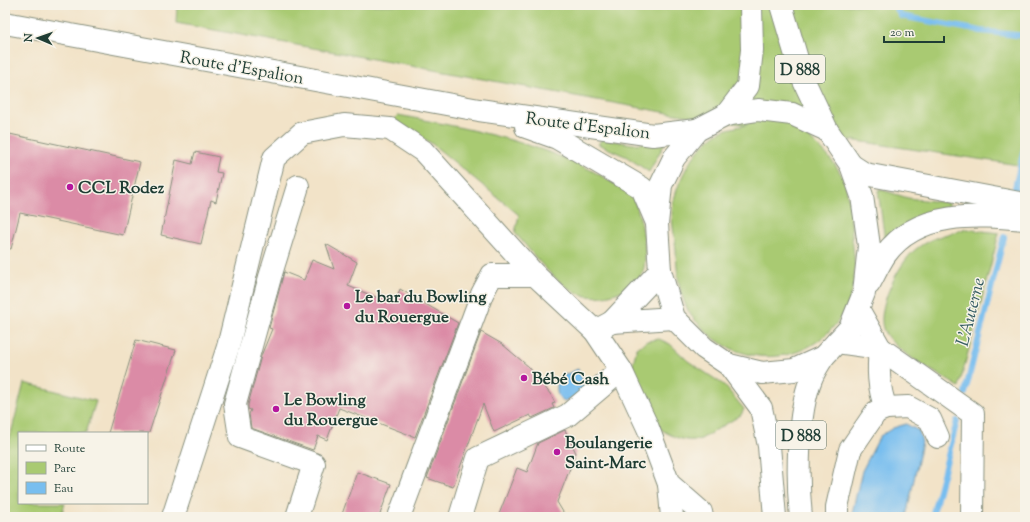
<svg xmlns="http://www.w3.org/2000/svg" width="1030" height="522" viewBox="0 0 1030 522" font-family="'Sorts Mill Goudy',serif">
  <style>
    .green { fill: #a9ca72; stroke: #648453 }
    .water { fill: #78beef; stroke: #4c7e92 }
    .lines { fill: none; stroke-linecap: round; stroke-linejoin: round }
    .stream { stroke: #78beef; stroke-width: 6 }
    .building { fill: #db8ba6 }
    .minor-casing { stroke: #88907e; stroke-width: 24 }
    .major-casing { stroke: #88907e; stroke-width: 24 }
    .highway-casing { stroke: #88907e; stroke-width: 24 }
    .minor { stroke: #fff; stroke-width: 22 }
    .major { stroke: #fff; stroke-width: 22 }
    .highway { stroke: #fff; stroke-width: 22 }
    .poi-dot { fill: #b5179e; stroke: #f7f3e8; stroke-width: 1.5 }
    .labels { text-anchor: middle; stroke-width: 3; stroke-linejoin: round; paint-order: stroke }
    .shield { fill: #f7f3e8; stroke: #60746a; stroke-width: 1 }
    .shield-label { font-size: 16px; font-weight: bold; fill: #1f3d34 }
    .street-label { font-size: 17px; fill: #1f3d34; stroke: #f7f3e8 }
    .poi-label { font-size: 17px; font-weight: bold; fill: #1f3d34; stroke: #f7f3e8; text-anchor: start }
    .water-label { font-size: 18px; font-style: italic; fill: #355d63; stroke: #f7f3e8 }
  </style>
  <rect width="100%" height="100%" fill="#f7f3e8"/>
  <filter id="ink" filterUnits="userSpaceOnUse"><feTurbulence type="fractalNoise" baseFrequency=".025" numOctaves="2"/><feDisplacementMap in="SourceGraphic" scale="8" xChannelSelector="R" yChannelSelector="G"/><feConvolveMatrix kernelMatrix="1 2 1 2 8 2 1 2 1" color-interpolation-filters="sRGB"/></filter>
  <filter id="wash" filterUnits="userSpaceOnUse"><feTurbulence type="fractalNoise" baseFrequency=".012" numOctaves="4" result="noise"/><feDisplacementMap in="SourceGraphic" scale="16" xChannelSelector="R" yChannelSelector="G"/><feGaussianBlur stdDeviation="0.9" result="paint"/><feColorMatrix in="noise" values="0 0 0 0 0 0 0 0 0 0 0 0 0 0 0 0 0 1.4 0 .05"/><feComposite in="paint" operator="in"/></filter>
  <g filter="url(#wash)">
    <rect width="100%" height="100%" fill="#f2e3c8"/>
    <!-- green -->
    <g class="green">
      <path d="M 177,5 L 1025,5 L 1025,166 L 803,133 C 818,145 833,159 842,176 C 851,194 851,234 854,255 C 857,288 849,315 823,337 C 786,368 730,361 699,324 C 695,320 690,315 688,310 C 678,291 677,272 676,250 C 675,238 670,216 673,204 C 679,177 694,149 718,133 C 726,128 738,127 747,125 L 663,112 L 176,23 Z"/>
      <path d="M 398,115 C 466,128 555,145 613,183 C 618,186 626,190 630,195 C 641,207 649,255 643,271 C 635,291 600,302 580,294 C 553,283 534,254 515,233 L 519,215 L 431,143 L 394,120 Z"/>
      <polygon points="602,139 633,144 663,141 664,145 649,172 627,157 598,144"/>
      <polygon points="878,190 882,190 908,198 949,203 949,206 922,215 885,241"/>
      <path d="M 966,229 L 999,233 L 959,387 C 938,373 898,354 885,333 C 873,313 899,262 916,249 C 931,237 948,234 966,229 Z"/>
      <path d="M 659,339 L 670,344 L 688,361 L 724,385 L 744,409 L 741,415 L 701,439 C 684,443 674,437 660,429 L 648,399 L 633,372 L 633,363 L 637,348 L 647,341 Z"/>
      <polygon points="24,383 96,401 86,433 19,433 19,503 65,503 61,517 5,517 5,457"/>
    </g>
    <!-- water -->
    <g class="water">
      <path d="M 578,369 L 587,391 L 565,401 C 554,397 557,387 558,378 Z"/>
      <polygon points="906,424 919,431 922,442 906,517 851,517 862,471 880,436 893,428"/>
    </g>
    <g class="lines">
      <!-- stream -->
      <g class="stream">
        <polyline points="894,5 901,16 981,31 1025,36"/>
        <polyline points="1025,5 1025,7"/>
        <polyline points="1015,188 1025,146"/>
        <polyline points="965,393 1004,237"/>
        <polyline points="932,517 957,421"/>
      </g>
    </g>
    <g id="blocks">
      <!-- building -->
      <g class="building">
        <polygon points="5,133 140,162 123,235 20,213 11,249 5,248"/>
        <polygon points="195,152 219,157 216,172 222,173 216,202 211,200 201,244 161,235 176,160 192,164"/>
        <polygon points="326,244 357,262 348,286 378,298 379,294 396,302 400,289 458,323 415,437 339,408 327,440 318,436 313,450 251,428 249,414 251,410 248,409 248,405 261,356 272,329 269,328 284,272 304,280 312,260 334,269"/>
        <polygon points="481,332 502,344 529,367 551,395 555,403 552,404 554,408 532,418 530,415 494,432 483,404 453,487 427,478"/>
        <polygon points="136,340 176,350 149,433 108,433"/>
        <polygon points="565,430 576,453 557,502 566,517 498,517 517,468 527,472 538,443"/>
        <polygon points="357,472 391,484 379,517 341,517"/>
      </g>
    </g>
  </g>
  <g filter="url(#ink)">
    <use href="#blocks" fill-opacity="0" stroke="#88907e" stroke-width="1"/>
    <g class="lines">
      <defs>
        <g id="minor">
          <polyline points="660,271 612,322 674,318"/>
          <polyline points="858,309 880,348 973,414 972,517"/>
          <polyline points="595,331 621,370 648,428 669,484 701,512 702,517"/>
          <polyline points="837,342 880,348"/>
          <path d="M 880,348 C 878,369 878,388 886,408"/>
          <polyline points="669,484 672,517"/>
          <polyline points="173,517 228,347 274,158 302,133 344,125 390,129 423,151 535,275 595,331 612,322"/>
          <polyline points="297,517 314,464 240,437 235,404 270,277 298,186"/>
          <polyline points="399,517 482,294 492,275 535,275"/>
          <polyline points="460,517 478,458 568,415 621,370"/>
          <polyline points="837,517 837,507 850,450 876,412 886,408 908,407 930,419 938,437"/>
        </g>
        <g id="major">
          <polyline points="781,5 803,79 827,130"/>
          <polyline points="5,23 479,110 653,135 697,130"/>
          <polygon points="758,110 792,114 827,130 851,165 862,196 869,246 864,293 850,328 823,357 794,370 762,373 729,365 704,348 674,318 660,271 657,224 661,185 674,158 697,130 726,115"/>
          <polyline points="726,115 748,86 752,50 751,5"/>
          <polyline points="526,127 557,138 642,188 657,223"/>
          <polyline points="851,165 865,174 1025,204"/>
          <path d="M 869,284 C 874,275 879,264 885,255 C 917,210 977,215 1025,219"/>
        </g>
        <g id="highway">
          <polyline points="729,365 761,408 769,446 775,517"/>
          <path d="M 801,517 C 797,479 797,414 811,379 C 814,371 819,364 823,357"/>
        </g>
      </defs>
      <!-- minor casing -->
      <use href="#minor" class="minor-casing"/>
      <!-- major casing -->
      <use href="#major" class="major-casing"/>
      <!-- highway casing -->
      <use href="#highway" class="highway-casing"/>
      <!-- minor -->
      <use href="#minor" class="minor"/>
      <!-- major -->
      <use href="#major" class="major"/>
      <!-- highway -->
      <use href="#highway" class="highway"/>
    </g>
  </g>
  <!-- markers -->
  <g class="poi-dot">
    <circle cx="70" cy="187" r="4"/>
    <circle cx="347" cy="306" r="4"/>
    <circle cx="524" cy="378" r="4"/>
    <circle cx="276" cy="409" r="4"/>
    <circle cx="557" cy="452" r="4"/>
  </g>
  <g class="labels">
    <!-- shield labels -->
    <g class="shield">
      <rect x="775" y="55" width="50" height="28" rx="3"/>
      <rect x="776" y="421" width="50" height="28" rx="3"/>
    </g>
    <g class="shield-label">
      <text x="800" y="75">D 888</text>
      <text x="801" y="441">D 888</text>
    </g>
    <!-- street labels -->
    <g class="street-label">
      <text transform="translate(242 67) rotate(10)" y="6">Route d'Espalion</text>
      <text transform="translate(588 125) rotate(7)" y="6">Route d'Espalion</text>
    </g>
    <!-- poi labels -->
    <g class="poi-label">
      <text x="78" y="193">CCL Rodez</text>
      <text x="355" y="302">Le bar du Bowling<tspan x="355" dy="20">du Rouergue</tspan></text>
      <text x="532" y="384">Bébé Cash</text>
      <text x="284" y="405">Le Bowling<tspan x="284" dy="20">du Rouergue</tspan></text>
      <text x="565" y="448">Boulangerie<tspan x="565" dy="20">Saint-Marc</tspan></text>
    </g>
    <!-- water labels -->
    <g class="water-label">
      <text transform="translate(970 312) rotate(-76)" y="6">L'Auterne</text>
    </g>
  </g>
  <!-- margin -->
  <rect width="1030" height="522" fill="none" stroke="#f7f3e8" stroke-width="20"/>
  <!-- legend -->
  <rect x="18" y="432" width="130" height="72" fill="#f7f3e8" stroke="#a1aaa0"/>
  <rect x="26" y="445" width="20" height="6" fill="#ffffff" stroke="#a1aaa0"/>
  <text x="54" y="452" font-size="12" fill="#1f3d34">Route</text>
  <rect x="26" y="462" width="20" height="12" fill="#a9ca72" stroke="#a1aaa0"/>
  <text x="54" y="472" font-size="12" fill="#1f3d34">Parc</text>
  <rect x="26" y="482" width="20" height="12" fill="#78beef" stroke="#a1aaa0"/>
  <text x="54" y="492" font-size="12" fill="#1f3d34">Eau</text>
  <!-- north arrow -->
  <g transform="translate(38 38) rotate(272)" stroke="#f7f3e8" stroke-width="3" paint-order="stroke">
  <path d="M0-3L7 15L0 10L-7 15Z" fill="#1f3d34"/>
  <text y="-6" font-size="11" font-weight="bold" text-anchor="middle" fill="#1f3d34">N</text>
  </g>
  <!-- scale -->
  <path d="M884 36v6h60v-6" fill="none" stroke="#1f3d34" stroke-width="2"/>
  <text x="890" y="36" font-size="12" fill="#1f3d34" stroke="#f7f3e8" stroke-width="3" paint-order="stroke">20 m</text>
</svg>
